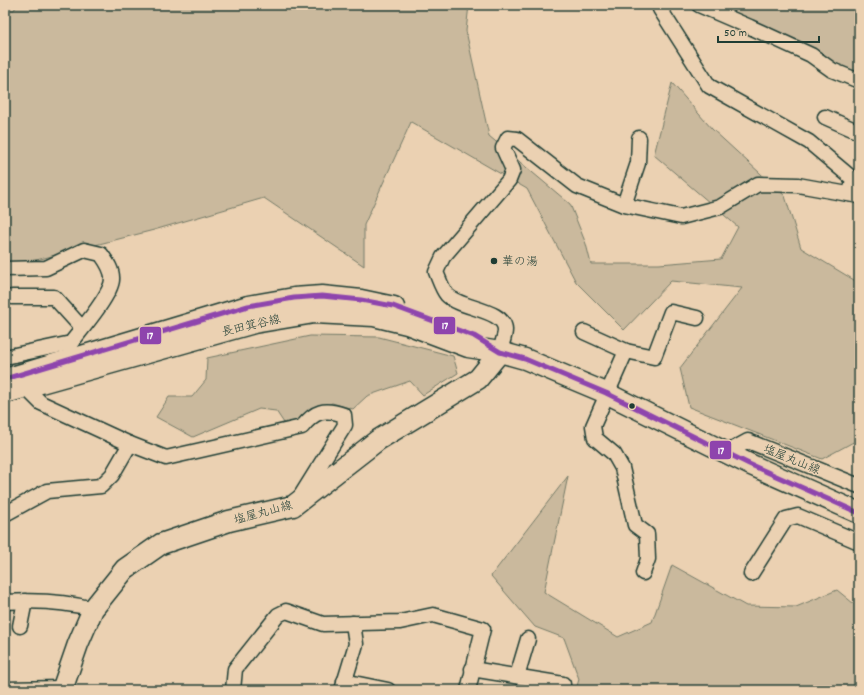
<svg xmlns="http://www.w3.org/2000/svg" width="864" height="695" viewBox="0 0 864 695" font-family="Dekko,'Klee One',sans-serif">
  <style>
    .green { fill: #cab99d; stroke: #747b68 }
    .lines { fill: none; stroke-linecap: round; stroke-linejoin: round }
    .street-casing { stroke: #1f3d34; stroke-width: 17 }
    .secondary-casing { stroke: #1f3d34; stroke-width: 23 }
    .street { stroke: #ebd1b2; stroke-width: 14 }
    .secondary { stroke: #ebd1b2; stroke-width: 20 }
    .bus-1-casing { stroke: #ebd1b2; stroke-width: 8 }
    .bus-1 { stroke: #8e44ad; stroke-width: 5 }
    .poi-dot { fill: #1f3d34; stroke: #ebd1b2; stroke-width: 1.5 }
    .labels { text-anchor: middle; stroke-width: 3; stroke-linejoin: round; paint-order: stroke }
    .poi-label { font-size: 12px; fill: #1f3d34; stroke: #ebd1b2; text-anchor: start }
    .street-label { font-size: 12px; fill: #1f3d34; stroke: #ebd1b2 }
    .line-badge { stroke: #ebd1b2; stroke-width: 1.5 }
    .badge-label { font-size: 11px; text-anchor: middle; font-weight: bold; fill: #fff }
  </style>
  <rect width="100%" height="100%" fill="#ebd1b2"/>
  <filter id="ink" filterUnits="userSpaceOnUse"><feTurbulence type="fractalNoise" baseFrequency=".025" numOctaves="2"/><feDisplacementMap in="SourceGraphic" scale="8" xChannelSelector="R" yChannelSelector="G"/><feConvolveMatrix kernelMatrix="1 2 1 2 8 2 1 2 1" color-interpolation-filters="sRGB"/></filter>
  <g filter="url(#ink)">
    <!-- green -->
    <g class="green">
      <polygon points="17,5 469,5 466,31 489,136 570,204 586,244 591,264 659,264 721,259 738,227 654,155 672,83 712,129 785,196 801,248 859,283 859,439 822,459 689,407 680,368 742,288 671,281 624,330 576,282 527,189 411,122 364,225 364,266 264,198 154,230 5,268 5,10 14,10"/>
      <polygon points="717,5 859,5 859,78 833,68"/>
      <polygon points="310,336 379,337 453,356 458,373 423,395 410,381 367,396 353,409 332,403 308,412 301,423 286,426 276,411 259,409 193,437 156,417 169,397 192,397 206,380 207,358"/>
      <polygon points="568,476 544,592 618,637 652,622 672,565 746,606 796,607 837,590 859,608 859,690 576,690 579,679 564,638 535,627 491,576"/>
    </g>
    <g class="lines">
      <defs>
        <g id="street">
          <polyline points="661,5 660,9 709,86 809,142 853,179 850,194"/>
          <polyline points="699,5 750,27 811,55 832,70 859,81"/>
          <polyline points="825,117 859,132"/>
          <polyline points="624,205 638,163 639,138"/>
          <path d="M 5,269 L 46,268 L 84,250 L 101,254 C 106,261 113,270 112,280 C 111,295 81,330 71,343 L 10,356 L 5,356"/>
          <polyline points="12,297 54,297 82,328"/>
          <polyline points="584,332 626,351 654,357 671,312 697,318"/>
          <polyline points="626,351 593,426 595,438 614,454 622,468 635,525 647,534 648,559 643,573"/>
          <path d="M 500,352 C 501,345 505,337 505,330 C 505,309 460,309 447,295 C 442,289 439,279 436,272 L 443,257 L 509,180 L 513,170 L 503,148 L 508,138 L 517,139 L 577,186 L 624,205 L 681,217 L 720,207 L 758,184 L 798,185 L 859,196"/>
          <path d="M 26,388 L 41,403 L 130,444 L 166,458 L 302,427 C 315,411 324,408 344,415 L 345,425 L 302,494"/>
          <polyline points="726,453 748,441 859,486"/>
          <polyline points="5,514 47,491 101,486 112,475 130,444"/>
          <polyline points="751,574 786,519 798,516 859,542"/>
          <path d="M 5,602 C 35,600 64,601 93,609"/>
          <polyline points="20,626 25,601"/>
          <polyline points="472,669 563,684"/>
          <polyline points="517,676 528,639"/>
          <polyline points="344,681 388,690"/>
          <polyline points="5,689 63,688"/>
          <polyline points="233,690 235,669 278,615 286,611 323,624 400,622 433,615 483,629 468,690"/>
          <polyline points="342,690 356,644 353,623"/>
        </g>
        <g id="secondary">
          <polyline points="5,379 248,306 294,298 322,296 361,300 394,307"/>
          <polyline points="5,393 254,323 314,313 374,316 407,324 468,347 500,352 525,359 606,393 749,464 859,513"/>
          <polyline points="62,690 78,644 93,609 125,569 161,544 229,521 293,506 378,440 478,379 500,352"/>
        </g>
      </defs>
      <!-- street casing -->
      <use href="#street" class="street-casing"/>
      <!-- secondary casing -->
      <use href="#secondary" class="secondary-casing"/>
      <!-- street -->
      <use href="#street" class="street"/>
      <!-- secondary -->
      <use href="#secondary" class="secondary"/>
      <defs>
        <polyline id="bus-1" points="5,379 248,306 294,298 322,296 361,300 393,306 474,336 500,352 525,359 606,393 749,464 859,513"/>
      </defs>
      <!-- bus-1 casing -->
      <use href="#bus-1" class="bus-1-casing"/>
      <!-- bus-1 -->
      <use href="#bus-1" class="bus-1"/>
    </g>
  </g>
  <!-- markers -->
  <g class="poi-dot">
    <circle cx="494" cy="261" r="4"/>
    <circle cx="632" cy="406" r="3.5"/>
  </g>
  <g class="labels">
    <!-- poi labels -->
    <g class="poi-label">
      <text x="502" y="265">華の湯</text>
    </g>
    <!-- street labels -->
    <g class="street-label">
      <text transform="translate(251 325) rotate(-13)" y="4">長田箕谷線</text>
      <text transform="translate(792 459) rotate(22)" y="4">塩屋丸山線</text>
      <text transform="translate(263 512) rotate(-15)" y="4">塩屋丸山線</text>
    </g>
  </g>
  <g class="line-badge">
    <rect x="433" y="316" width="23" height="19" rx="4" fill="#8e44ad"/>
    <rect x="139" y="326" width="23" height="19" rx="4" fill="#8e44ad"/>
    <rect x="709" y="440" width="23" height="20" rx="4" fill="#8e44ad"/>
  </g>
  <g class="badge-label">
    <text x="445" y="329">17</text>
    <text x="150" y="339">17</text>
    <text x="721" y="454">17</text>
  </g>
  <!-- margin -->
  <rect width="864" height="695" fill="none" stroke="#ebd1b2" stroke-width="20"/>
  <rect x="10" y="10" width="844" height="675" fill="none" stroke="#1f3d34" stroke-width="1.5" filter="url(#ink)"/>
  <!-- scale -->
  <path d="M718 36v6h101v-6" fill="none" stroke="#1f3d34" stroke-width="2"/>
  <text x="724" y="36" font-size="12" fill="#1f3d34" stroke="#ebd1b2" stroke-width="3" paint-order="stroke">50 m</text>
</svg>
